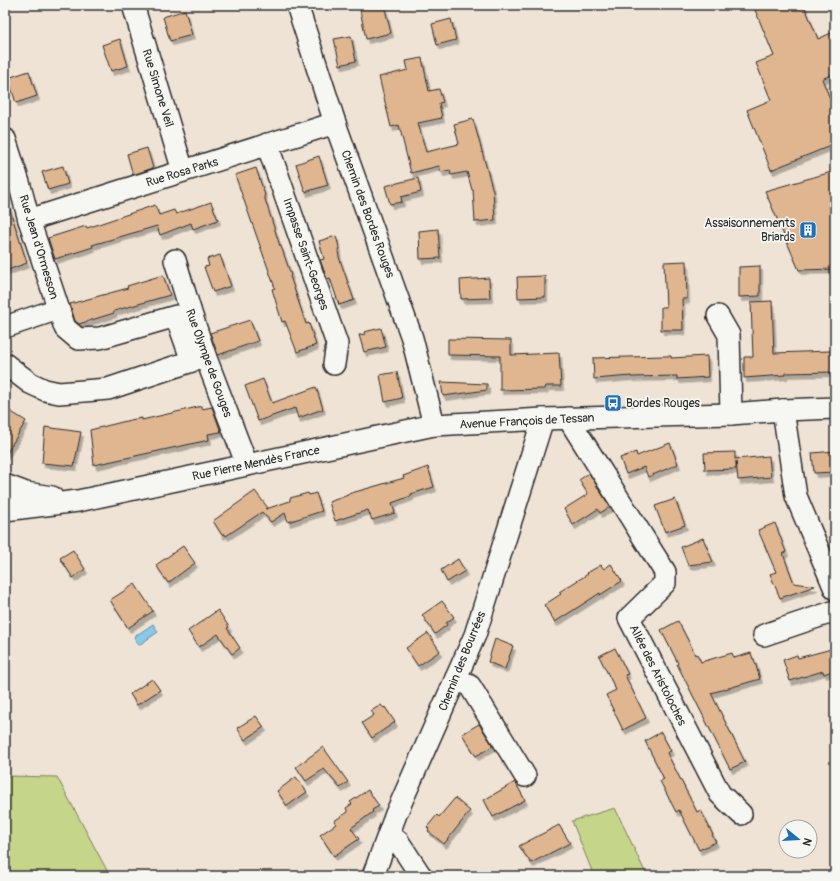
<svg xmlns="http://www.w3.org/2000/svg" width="840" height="881" viewBox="0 0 840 881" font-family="Pangolin,sans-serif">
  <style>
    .green { fill: #c5d58a; stroke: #78805a }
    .water { fill: #89c9ea; stroke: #638a9e }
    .building { fill: #e0b690; stroke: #2b2b2b; filter: url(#shadow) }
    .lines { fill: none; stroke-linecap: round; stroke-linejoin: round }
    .minor-casing { stroke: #2b2b2b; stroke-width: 24 }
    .minor { stroke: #f6f6f2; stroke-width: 21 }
    .labels { text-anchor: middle; stroke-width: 3.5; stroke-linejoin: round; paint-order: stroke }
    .street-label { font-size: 12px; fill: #2b2b2b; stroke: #f6f6f2 }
    .poi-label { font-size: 12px; fill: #2b2b2b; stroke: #f6f6f2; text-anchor: end }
  </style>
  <defs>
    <filter id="shadow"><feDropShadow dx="2.5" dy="4.5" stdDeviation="0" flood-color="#0004"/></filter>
  </defs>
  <rect width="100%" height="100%" fill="#efe3d5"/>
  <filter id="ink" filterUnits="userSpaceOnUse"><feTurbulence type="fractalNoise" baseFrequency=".025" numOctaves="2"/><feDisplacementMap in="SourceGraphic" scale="8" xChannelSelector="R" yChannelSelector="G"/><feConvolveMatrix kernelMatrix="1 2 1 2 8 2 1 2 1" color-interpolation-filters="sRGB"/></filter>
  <g filter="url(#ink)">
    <!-- green -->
    <g class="green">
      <polygon points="5,776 57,777 110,876 5,876"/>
      <polygon points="615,808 647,876 594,876 572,821"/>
    </g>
    <!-- water -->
    <polygon class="water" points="153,624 158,632 139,645 136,641 134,637"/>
    <!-- building -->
    <g class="building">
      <polygon points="359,5 384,5 391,33 366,39"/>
      <polygon points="753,5 804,5 818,39 831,33 835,42 835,73 822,79 835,111 835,144 771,170 747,110 771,100 756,63 774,56"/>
      <polygon points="185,10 192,35 170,41 163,17"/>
      <polygon points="451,19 456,40 437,45 432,24"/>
      <polygon points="351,36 356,61 340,65 334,39"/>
      <polygon points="120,39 128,66 111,71 102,45"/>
      <polygon points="422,58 429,91 439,89 443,102 439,103 442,118 418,123 426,152 459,144 454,124 473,119 493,191 495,220 475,222 473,190 472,190 467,172 451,175 450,170 441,172 439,166 411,173 399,125 391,127 379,77 408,70 406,61"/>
      <polygon points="29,71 37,96 16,103 8,78"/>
      <polygon points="147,148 153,168 133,175 127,154"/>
      <polygon points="319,156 328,185 305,192 296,164"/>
      <polygon points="63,166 68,184 48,190 42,172"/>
      <polygon points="256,168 265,195 264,196 280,246 281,246 291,275 290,276 306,324 309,323 316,345 297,352 285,321 282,322 272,289 275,288 235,175"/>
      <polygon points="835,171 835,269 799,270 765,191"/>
      <polygon points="418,178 421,192 401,197 402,202 390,204 385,186"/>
      <polygon points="211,202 218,220 193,229 191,223 160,235 157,226 92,245 93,247 55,259 48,238 86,226 87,228 155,205 159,215 174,210 176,214"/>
      <polygon points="5,204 8,204 27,263 5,271"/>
      <polygon points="438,229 440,258 420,259 419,231"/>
      <polygon points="336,236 339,247 338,251 339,257 354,300 339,305 330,278 327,279 320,260 324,259 319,241"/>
      <polygon points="220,255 231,286 213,292 204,267 209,266 207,259"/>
      <polygon points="686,261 687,299 682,299 683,330 661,330 661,307 666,307 664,262"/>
      <polygon points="760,266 760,296 739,297 739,267"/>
      <polygon points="163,275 170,295 114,311 114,313 79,324 75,321 70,304 128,288 127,286"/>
      <polygon points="545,276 545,297 518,298 517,277"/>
      <polygon points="489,278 490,298 461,299 460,280"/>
      <polygon points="772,301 774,353 830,351 835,363 835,372 785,373 785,375 744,378 744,357 753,357 751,302"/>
      <polygon points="250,320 258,341 218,355 210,333"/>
      <polygon points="381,328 386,347 364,352 359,335 365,334 364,332"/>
      <polygon points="448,339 511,340 511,355 559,353 561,386 546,386 545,389 500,390 500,356 448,355"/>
      <polygon points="663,356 671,356 671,358 707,356 708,377 677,379 677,376 631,377 631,376 594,379 593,358"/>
      <polygon points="397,372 402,398 385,402 380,375"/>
      <polygon points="263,379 272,403 316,387 323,409 298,418 295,408 258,421 245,386"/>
      <polygon points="441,382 487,384 487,390 443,396"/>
      <polygon points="202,406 202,409 212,407 221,432 208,434 209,440 94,465 90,430 130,420 142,418 142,420"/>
      <polygon points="5,408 26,421 5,456"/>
      <polygon points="45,427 81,432 74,466 42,463"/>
      <polygon points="670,443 678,464 648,477 644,467 626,474 620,458 636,452 637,456"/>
      <polygon points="835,451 835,472 814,473 812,453"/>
      <polygon points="735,452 735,459 769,456 771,477 738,480 736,461 736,469 705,470 704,453"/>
      <polygon points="428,467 434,487 411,494 411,496 392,503 395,513 372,520 368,510 335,521 329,502 348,495 348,494 404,478 403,476"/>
      <polygon points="589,473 610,507 600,513 598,509 573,525 564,509 588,494 579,480"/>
      <polygon points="255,491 268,508 266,509 290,501 290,498 308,493 309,495 316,493 322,511 288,522 285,513 271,522 262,512 226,536 224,533 222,535 213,521"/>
      <polygon points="675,499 685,525 665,532 655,506"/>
      <polygon points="775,523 786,552 783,554 794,583 815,586 780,598 770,574 776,572 758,530"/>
      <polygon points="703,538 713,562 688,565 681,547"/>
      <polygon points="183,546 195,563 168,583 156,565"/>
      <polygon points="73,550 85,569 73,578 60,558"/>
      <polygon points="458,559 465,571 447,582 441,570"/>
      <polygon points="611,564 622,581 600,595 600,593 555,622 544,605 561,594 559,592 588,574 587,573 601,565 604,569"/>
      <polygon points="135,584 153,611 128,628 110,600"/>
      <polygon points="442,601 454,617 446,623 447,625 435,634 422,615"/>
      <polygon points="218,610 229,627 227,628 240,648 232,654 218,634 199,647 188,631"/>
      <polygon points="678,621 692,648 695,655 697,654 701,662 732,653 734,658 751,653 753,659 754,659 760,679 711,693 745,762 730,769 677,664 678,663 661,630"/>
      <polygon points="428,633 440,651 418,666 406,648"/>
      <polygon points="495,639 513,646 505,669 488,662"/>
      <polygon points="615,648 628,674 625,675 646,718 623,730 606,695 616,690 599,656"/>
      <polygon points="835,648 835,670 824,674 823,671 790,681 783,660 797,655 798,658"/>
      <polygon points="152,679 160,690 137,705 130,694"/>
      <polygon points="381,705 384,708 385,707 395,722 372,738 362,723 374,715 371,711"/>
      <polygon points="256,716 264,727 245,740 237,728"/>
      <polygon points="479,724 493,746 476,756 462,734"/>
      <polygon points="661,732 671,751 667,753 697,812 701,810 713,835 712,835 716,842 699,850 679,810 676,812 660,781 664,779 645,741"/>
      <polygon points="323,747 348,782 340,788 324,769 306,781 296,767"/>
      <polygon points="296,777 307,792 287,806 277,791"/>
      <polygon points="515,782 525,800 493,817 484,800"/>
      <polygon points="368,790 379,806 372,810 373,812 351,828 359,839 334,856 320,835 336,824 334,821 348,812 346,808 352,804 350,802"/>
      <polygon points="455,798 470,811 444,844 428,831 429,829 427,827 437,815 439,817"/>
      <polygon points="559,825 570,843 531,863 519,846"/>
    </g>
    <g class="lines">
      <defs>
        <g id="minor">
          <polyline points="133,5 183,171"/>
          <polyline points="297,5 335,123 412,338 434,425"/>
          <polyline points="5,139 20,186 29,220 65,328 78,339 100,338 176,316 192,361 108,389 59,393 45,390 30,383 5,364"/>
          <polyline points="267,144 337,344 334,364"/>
          <polyline points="29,220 335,123"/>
          <polyline points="175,260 191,313 206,358 247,465"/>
          <polyline points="718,316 729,335 731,414"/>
          <polyline points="5,327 58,309"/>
          <polyline points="783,410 796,496 835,589"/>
          <polyline points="568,418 665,572 665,583 629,618 720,794 741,814"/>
          <polyline points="5,485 26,493 52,497"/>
          <polyline points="5,510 78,501 434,425 543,419 731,414 783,410 835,408"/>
          <polyline points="764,635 835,611"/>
          <polyline points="456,678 470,686 525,776"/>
          <polyline points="388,837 398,841 421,876"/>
          <polyline points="373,876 396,814 475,635 543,419"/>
        </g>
      </defs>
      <!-- minor casing -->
      <use href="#minor" class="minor-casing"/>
      <!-- minor -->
      <use href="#minor" class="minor"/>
    </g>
  </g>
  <!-- icons -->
  <defs>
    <symbol id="building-square" viewBox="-11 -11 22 22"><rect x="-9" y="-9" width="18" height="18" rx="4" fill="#1f6fb2" stroke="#f6f6f2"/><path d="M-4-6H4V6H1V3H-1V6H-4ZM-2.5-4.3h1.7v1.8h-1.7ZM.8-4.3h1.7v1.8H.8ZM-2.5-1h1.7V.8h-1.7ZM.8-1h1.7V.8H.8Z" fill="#fff"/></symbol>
    <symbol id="bus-square" viewBox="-11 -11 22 22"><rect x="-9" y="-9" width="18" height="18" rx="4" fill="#1f6fb2" stroke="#f6f6f2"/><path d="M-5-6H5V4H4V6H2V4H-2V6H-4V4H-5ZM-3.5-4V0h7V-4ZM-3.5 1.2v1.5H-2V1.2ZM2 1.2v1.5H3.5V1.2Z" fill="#fff"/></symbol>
  </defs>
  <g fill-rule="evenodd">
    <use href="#building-square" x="798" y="220" width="20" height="20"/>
    <use href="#bus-square" x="603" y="393" width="20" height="20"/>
  </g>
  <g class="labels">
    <!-- street labels -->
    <g class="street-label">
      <text transform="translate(158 88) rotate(73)" y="4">Rue Simone Veil</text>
      <text transform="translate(182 172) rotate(-17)" y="4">Rue Rosa Parks</text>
      <text transform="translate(368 214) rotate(70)" y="4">Chemin des Bordes Rouges</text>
      <text transform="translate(39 247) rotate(73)" y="4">Rue Jean d'Ormesson</text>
      <text transform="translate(306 254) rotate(71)" y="4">Impasse Saint-Georges</text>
      <text transform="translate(209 363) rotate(70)" y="4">Rue Olympe de Gouges</text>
      <text transform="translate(527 421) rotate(-3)" y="4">Avenue François de Tessan</text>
      <text transform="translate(256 463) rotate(-12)" y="4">Rue Pierre Mendès France</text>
      <text transform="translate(462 661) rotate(-68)" y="4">Chemin des Bourrées</text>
      <text transform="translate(658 675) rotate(63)" y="4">Allée des Aristoloches</text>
    </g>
    <!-- poi labels -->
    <g class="poi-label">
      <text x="795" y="227">Assaisonnements<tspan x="795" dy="14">Briards</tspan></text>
      <text x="626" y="407" text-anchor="start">Bordes Rouges</text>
    </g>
  </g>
  <!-- margin -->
  <rect width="840" height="881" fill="none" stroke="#f6f6f2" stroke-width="20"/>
  <rect x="10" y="10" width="820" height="861" fill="none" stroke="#2b2b2b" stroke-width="1.5" filter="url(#ink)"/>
  <!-- north arrow -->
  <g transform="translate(798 839) rotate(108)"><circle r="19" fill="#f6f6f2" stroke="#a5a5a2"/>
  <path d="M0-3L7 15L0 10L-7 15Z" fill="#1f6fb2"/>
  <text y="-6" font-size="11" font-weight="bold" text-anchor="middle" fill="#2b2b2b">N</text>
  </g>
</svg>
